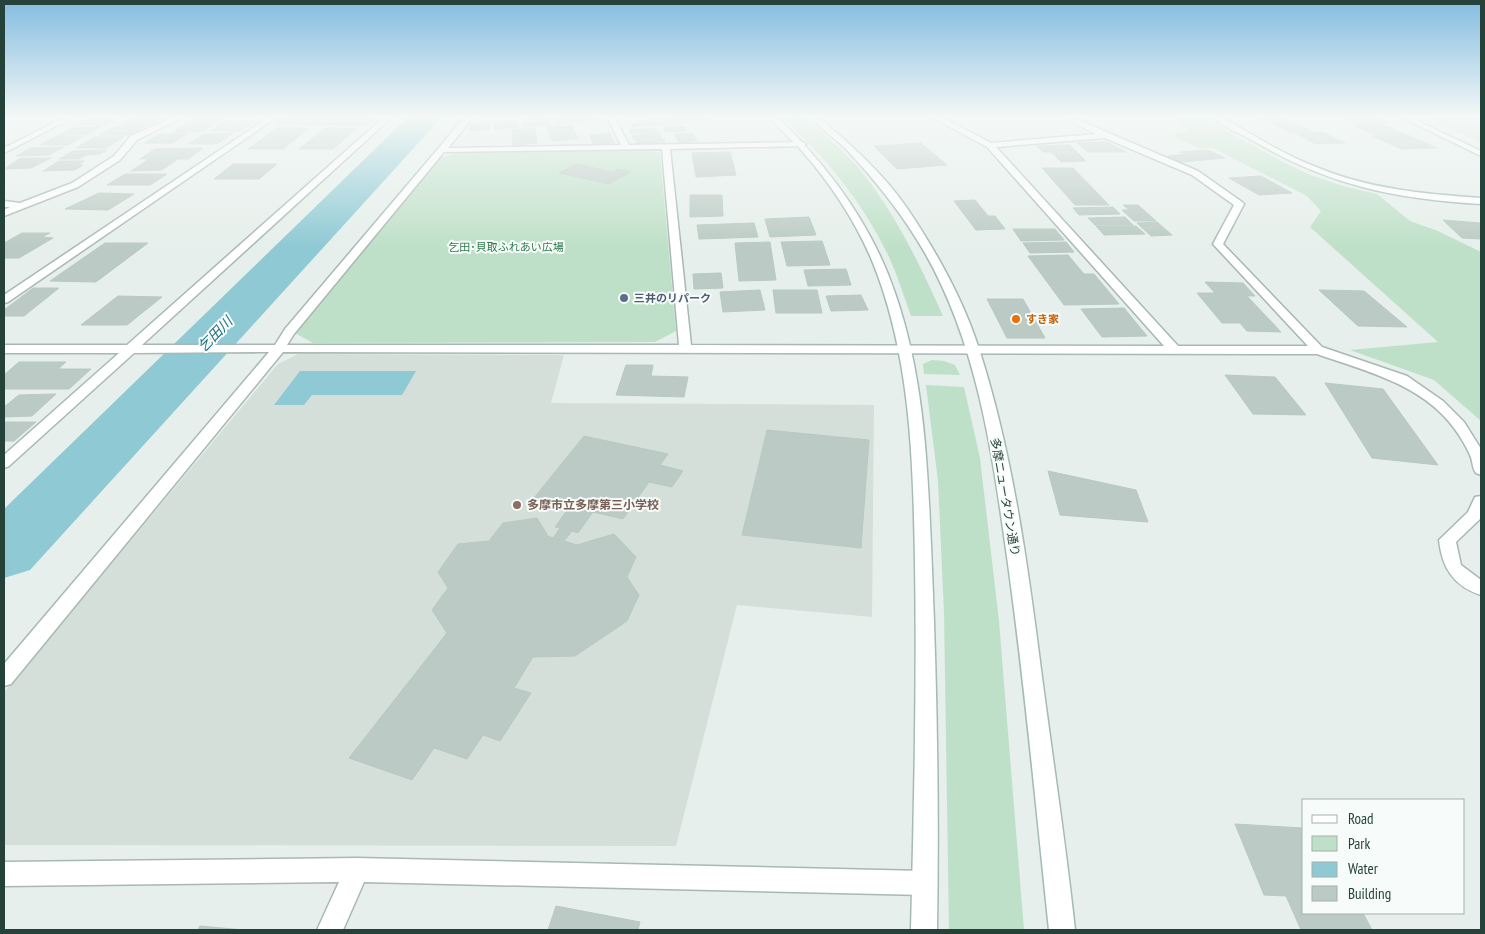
<svg xmlns="http://www.w3.org/2000/svg" width="1485" height="934" viewBox="0 0 1485 934" font-family="'PT Sans Narrow','Noto Sans JP',sans-serif">
  <style>
    .built { fill: #d4dfda }
    .green { fill: #bfe0c8 }
    .water { fill: #8ec9d4 }
    .lines { fill: none; stroke-linecap: round; stroke-linejoin: round }
    .river { fill: #8ec9d4; fill-rule: evenodd }
    .building { fill: #bbcac4; stroke: #b8c9c2 }
    .street-casing { stroke: #a8b8b2; stroke-width: 3 }
    .secondary-casing { stroke: #a4bbb3; stroke-width: 3 }
    .street { fill: #fff; fill-rule: evenodd }
    .secondary { fill: #fff; fill-rule: evenodd }
    .service-dot { fill: #5c6f8a; stroke: #f7fbf9; stroke-width: 2 }
    .food-dot { fill: #e8710a; stroke: #f7fbf9; stroke-width: 2 }
    .education-dot { fill: #8d6e63; stroke: #f7fbf9; stroke-width: 2 }
    .labels { text-anchor: middle; stroke-width: 4; stroke-linejoin: round; paint-order: stroke }
    .far-park-label { font-size: 11px; fill: #2d7a4b; stroke: #f7fbf9 }
    .far-service-label { font-size: 11px; font-weight: bold; fill: #4e5e75; stroke: #f7fbf9; text-anchor: start }
    .far-food-label { font-size: 11px; font-weight: bold; fill: #c56008; stroke: #f7fbf9; text-anchor: start }
    .street-label { font-size: 12px; fill: #24423a; stroke: #f7fbf9 }
    .education-label { font-size: 12px; font-weight: bold; fill: #785e54; stroke: #f7fbf9; text-anchor: start }
    .water-label { font-size: 14px; font-style: italic; fill: #1c6f80; stroke: #f7fbf9 }
  </style>
  <rect width="100%" height="100%" fill="#e6efeb"/>
  <!-- built -->
  <g class="built">
    <polygon points="1423,117 1481,117 1481,143 1449,128"/>
    <polygon points="298,354 564,355 551,403 874,405 872,617 737,605 676,846 4,845 4,692 278,364"/>
  </g>
  <!-- green -->
  <g class="green">
    <path d="M 782,117 L 804,117 C 825,135 847,153 865,176 C 898,219 921,267 943,316 L 911,316 C 904,297 898,277 890,259 C 864,204 827,158 782,117 Z"/>
    <polygon points="1172,117 1200,120 1196,117 1201,117 1281,161 1308,174 1343,186 1377,194 1410,221 1438,231 1481,252 1481,421 1434,380 1350,350 1438,342 1310,227 1321,211 1307,196 1213,148 1201,149 1175,137 1176,133 1190,132"/>
    <polygon points="647,150 660,153 676,331 655,342 313,343 295,333 439,158 459,153"/>
    <polygon points="932,360 944,361 955,365 960,375 924,374 923,364"/>
    <polygon points="926,385 964,387 980,458 999,621 1024,930 949,930 944,613 938,481"/>
  </g>
  <!-- water -->
  <polygon class="water" points="300,371 416,371 402,395 312,395 304,405 274,405"/>
  <g class="lines">
    <!-- river -->
    <polygon class="river" points="408,117 442,117 30,570 4,578 4,509"/>
  </g>
  <!-- building -->
  <g class="building">
    <polygon points="163,117 151,125 121,125 134,118"/>
    <polygon points="194,117 227,117 224,119 191,119"/>
    <polygon points="287,117 375,118 366,125 276,124"/>
    <polygon points="525,117 550,117 550,119 525,121"/>
    <polygon points="555,117 596,117 597,121 556,124"/>
    <polygon points="691,117 709,118 711,120 632,127 631,124 639,123 638,121"/>
    <polygon points="1255,117 1279,117 1316,133 1323,132 1345,143 1316,144 1295,133 1303,133 1300,132 1289,132 1270,122 1277,122 1275,121 1264,121"/>
    <polygon points="1341,117 1373,117 1387,123 1380,123 1437,148 1401,149 1372,136 1386,136 1375,135 1352,125 1366,124 1355,123"/>
    <polygon points="89,119 115,119 104,125 77,125"/>
    <polygon points="191,121 218,121 210,126 183,126"/>
    <polygon points="226,121 255,121 248,126 218,125"/>
    <polygon points="518,121 519,127 495,129 494,123"/>
    <polygon points="549,121 551,125 523,127 523,123"/>
    <polygon points="490,122 490,129 470,131 470,124"/>
    <polygon points="572,125 578,139 552,141 547,127"/>
    <polygon points="147,126 131,135 99,135 115,127"/>
    <polygon points="684,126 687,131 665,132 663,127"/>
    <polygon points="101,127 88,134 59,135 72,128"/>
    <polygon points="182,127 210,127 202,132 173,132"/>
    <polygon points="217,127 246,127 240,131 211,131"/>
    <polygon points="277,128 309,128 283,149 248,149"/>
    <polygon points="325,128 357,128 333,149 299,149"/>
    <polygon points="535,128 537,143 513,145 512,130"/>
    <polygon points="656,128 659,132 632,134 629,130"/>
    <polygon points="233,133 217,144 188,144 204,134"/>
    <polygon points="610,133 614,143 593,144 590,135"/>
    <polygon points="660,133 662,138 634,140 632,136"/>
    <polygon points="692,133 697,141 679,143 674,134"/>
    <polygon points="159,134 187,134 173,143 145,143"/>
    <polygon points="57,136 84,136 68,145 40,145"/>
    <polygon points="95,137 124,137 106,148 76,148"/>
    <polygon points="664,139 665,142 637,144 636,141"/>
    <polygon points="1107,142 1126,152 1088,152 1077,143"/>
    <polygon points="921,143 947,165 897,169 874,146"/>
    <polygon points="1070,145 1086,161 1061,162 1051,152 1043,152 1037,146"/>
    <polygon points="64,147 49,155 16,156 31,148"/>
    <polygon points="203,148 188,159 178,159 162,170 131,171 149,159 140,159 155,149"/>
    <polygon points="107,150 100,154 86,155 79,159 59,159 73,151"/>
    <polygon points="1208,150 1225,158 1181,162 1168,156 1185,154 1180,152"/>
    <polygon points="730,152 736,175 696,177 692,153"/>
    <polygon points="20,158 51,158 31,168 4,169"/>
    <polygon points="59,161 84,161 77,165 83,165 75,170 43,171"/>
    <polygon points="233,164 277,164 259,179 214,179"/>
    <polygon points="577,164 612,172 617,169 631,172 609,184 559,173"/>
    <polygon points="1042,168 1073,168 1109,205 1075,205"/>
    <polygon points="125,174 167,174 150,185 107,185"/>
    <polygon points="1261,176 1292,193 1259,195 1229,178"/>
    <polygon points="99,193 134,194 108,210 65,209"/>
    <polygon points="690,195 722,195 723,216 690,217"/>
    <polygon points="975,200 988,216 995,216 1005,229 976,230 954,201"/>
    <polygon points="1123,205 1138,205 1156,221 1134,221 1122,210 1129,210"/>
    <polygon points="1113,207 1120,214 1079,215 1073,208"/>
    <polygon points="809,217 816,235 770,237 765,219"/>
    <polygon points="1125,217 1133,225 1095,225 1088,218"/>
    <polygon points="1443,220 1481,223 1481,239 1462,238"/>
    <polygon points="1157,222 1172,235 1151,236 1137,223"/>
    <polygon points="754,223 758,237 699,239 697,225"/>
    <polygon points="1096,226 1136,226 1145,234 1104,235"/>
    <polygon points="1013,229 1055,229 1064,240 1021,241"/>
    <polygon points="22,233 50,233 42,237 53,238 19,258 4,258 4,243"/>
    <polygon points="822,241 830,265 787,266 781,242"/>
    <polygon points="770,242 776,280 739,281 735,243"/>
    <polygon points="1066,242 1074,252 1030,253 1023,243"/>
    <polygon points="105,243 148,243 96,282 50,281"/>
    <polygon points="1068,255 1084,274 1094,274 1119,304 1064,305 1028,256"/>
    <polygon points="846,269 851,285 808,286 804,270"/>
    <polygon points="721,273 723,288 694,289 693,274"/>
    <polygon points="1205,282 1243,283 1255,296 1247,296 1281,332 1247,331 1240,323 1222,323 1197,293 1215,293"/>
    <polygon points="33,288 59,288 24,316 4,316 4,310"/>
    <polygon points="760,290 765,310 723,312 720,292"/>
    <polygon points="773,290 817,290 822,313 776,313"/>
    <polygon points="1319,290 1364,291 1407,327 1358,326"/>
    <polygon points="861,295 868,310 831,311 826,296"/>
    <polygon points="118,296 162,297 127,325 81,325"/>
    <polygon points="987,299 1023,299 1045,338 1007,338"/>
    <polygon points="1124,308 1147,336 1102,337 1081,309"/>
    <polygon points="19,362 66,362 58,369 91,369 69,389 4,389 4,375"/>
    <polygon points="626,365 653,365 651,376 688,377 684,397 616,395"/>
    <polygon points="1225,375 1275,377 1306,415 1253,414"/>
    <polygon points="1325,383 1383,389 1438,465 1372,458"/>
    <polygon points="56,394 32,416 4,417 4,407 19,395"/>
    <polygon points="4,422 36,422 14,441 4,441"/>
    <polygon points="767,430 869,440 861,548 742,535"/>
    <polygon points="584,436 668,454 660,465 683,471 672,487 649,482 623,519 593,512 578,533 572,531 564,541 577,545 614,534 636,557 627,577 639,595 627,621 575,656 533,657 514,688 531,693 500,741 483,735 467,759 434,748 412,780 349,758 447,633 432,610 448,588 438,572 458,544 489,541 503,523 537,518 548,536 553,538 560,528 555,527 570,506 534,498"/>
    <polygon points="1048,471 1136,490 1148,522 1060,515"/>
    <polygon points="1235,824 1303,828 1304,913 1363,913 1372,930 1301,930 1286,896 1264,895"/>
    <polygon points="556,906 640,922 638,930 548,930"/>
    <polygon points="200,926 244,930 198,930"/>
  </g>
  <g class="lines">
    <defs>
      <g id="street">
        <polygon points="65,117 74,117 4,153 4,148"/>
        <polygon points="174,117 183,117 137,140 120,160 78,187 4,216 4,210 10,207 4,207 4,201 20,203 72,183 114,156 131,136"/>
        <polygon points="269,117 277,117 8,302 4,303 4,295"/>
        <path d="M 384,117 L 392,117 L 142,345 L 275,345 L 285,329 L 465,117 L 473,117 L 448,148 L 621,145 L 607,117 L 614,117 L 629,145 L 802,142 L 806,144 L 802,146 L 670,149 L 691,345 L 1164,346 L 987,147 L 932,117 L 941,117 L 991,143 L 1096,134 L 1062,117 L 1071,117 L 1198,171 L 1242,202 L 1244,204 L 1223,244 L 1322,347 L 1407,376 L 1443,401 L 1464,422 L 1481,449 L 1481,475 L 1476,473 C 1472,468 1473,461 1470,455 C 1466,446 1460,436 1454,428 C 1422,384 1365,371 1317,354 L 283,352 L 11,684 L 4,686 L 4,664 L 269,352 L 134,353 L 9,466 L 4,468 L 4,455 L 119,353 L 4,353 L 4,345 L 127,345 ZM 1105,138 L 1192,175 L 1234,205 L 1213,244 L 1308,346 L 1178,346 L 996,147 ZM 662,149 L 679,345 L 287,345 L 294,334 L 444,152 Z"/>
        <path d="M 1481,496 L 1481,518 L 1456,542 L 1461,565 L 1481,580 L 1481,595 C 1453,586 1442,567 1439,540 L 1468,512 L 1475,497 Z"/>
        <polygon points="357,858 924,871 933,874 936,883 933,892 924,895 364,882 343,930 317,930 339,882 4,886 4,862"/>
      </g>
      <g id="secondary">
        <path d="M 770,117 L 777,117 C 829,167 872,225 895,293 C 926,382 928,477 932,569 C 937,689 939,810 937,930 L 911,930 C 914,807 917,684 915,562 C 913,459 911,354 871,258 C 854,219 830,183 802,151 C 792,139 778,129 770,117 Z"/>
        <path d="M 811,117 L 818,117 C 850,144 883,173 907,208 C 936,251 963,299 979,349 C 1013,454 1028,567 1042,677 C 1053,761 1066,846 1075,930 L 1049,930 C 1036,808 1025,686 1008,564 C 993,458 979,348 925,253 C 903,215 877,182 846,149 C 835,138 820,129 811,117 Z"/>
        <path d="M 1212,117 L 1221,117 C 1252,134 1282,154 1316,167 C 1368,189 1425,194 1481,198 L 1481,204 C 1395,199 1327,185 1252,140 C 1239,133 1223,127 1212,117 Z"/>
        <polygon points="1401,117 1409,117 1481,151 1481,156"/>
      </g>
    </defs>
    <!-- street casing -->
    <use href="#street" class="street-casing"/>
    <!-- secondary casing -->
    <use href="#secondary" class="secondary-casing"/>
    <!-- street -->
    <use href="#street" class="street"/>
    <!-- secondary -->
    <use href="#secondary" class="secondary"/>
  </g>
  <!-- sky -->
  <linearGradient id="sky" x2="0" y2="1"><stop stop-color="#84bce0"/><stop offset="0.47" stop-color="#f4f8f6"/><stop offset="1" stop-color="#f4f8f6" stop-opacity="0"/></linearGradient>
  <rect width="1485" height="248" fill="url(#sky)"/>
  <!-- markers -->
  <circle class="service-dot" cx="624" cy="298" r="5"/>
  <circle class="food-dot" cx="1016" cy="319" r="5"/>
  <circle class="education-dot" cx="517" cy="505" r="5"/>
  <g class="labels">
    <!-- far-park labels -->
    <g class="far-park-label">
      <text x="506" y="251">乞田･貝取ふれあい広場</text>
    </g>
    <!-- far-service labels -->
    <g class="far-service-label">
      <text x="634" y="302">三井のリパーク</text>
    </g>
    <!-- far-food labels -->
    <g class="far-food-label">
      <text x="1026" y="323">すき家</text>
    </g>
    <!-- street labels -->
    <g class="street-label">
      <text transform="translate(1005 497) rotate(80)" y="4">多摩ニュータウン通り</text>
    </g>
    <!-- education labels -->
    <g class="education-label">
      <text x="527" y="509">多摩市立多摩第三小学校</text>
    </g>
    <!-- water labels -->
    <g class="water-label">
      <text transform="translate(215 334) rotate(-46)" y="5">乞田川</text>
    </g>
  </g>
  <!-- border -->
  <rect width="1485" height="934" fill="none" stroke="#24423a" stroke-width="10"/>
  <!-- legend -->
  <rect x="1302" y="799" width="162" height="115" fill="#f7fbf9" stroke="#a3b1ad"/>
  <rect x="1312" y="815" width="25" height="8" fill="#ffffff" stroke="#a3b1ad"/>
  <text x="1348" y="824" font-size="15" fill="#24423a">Road</text>
  <rect x="1312" y="836" width="25" height="15" fill="#bfe0c8" stroke="#a3b1ad"/>
  <text x="1348" y="849" font-size="15" fill="#24423a">Park</text>
  <rect x="1312" y="862" width="25" height="15" fill="#8ec9d4" stroke="#a3b1ad"/>
  <text x="1348" y="874" font-size="15" fill="#24423a">Water</text>
  <rect x="1312" y="886" width="25" height="15" fill="#bbcac4" stroke="#a3b1ad"/>
  <text x="1348" y="899" font-size="15" fill="#24423a">Building</text>
</svg>
